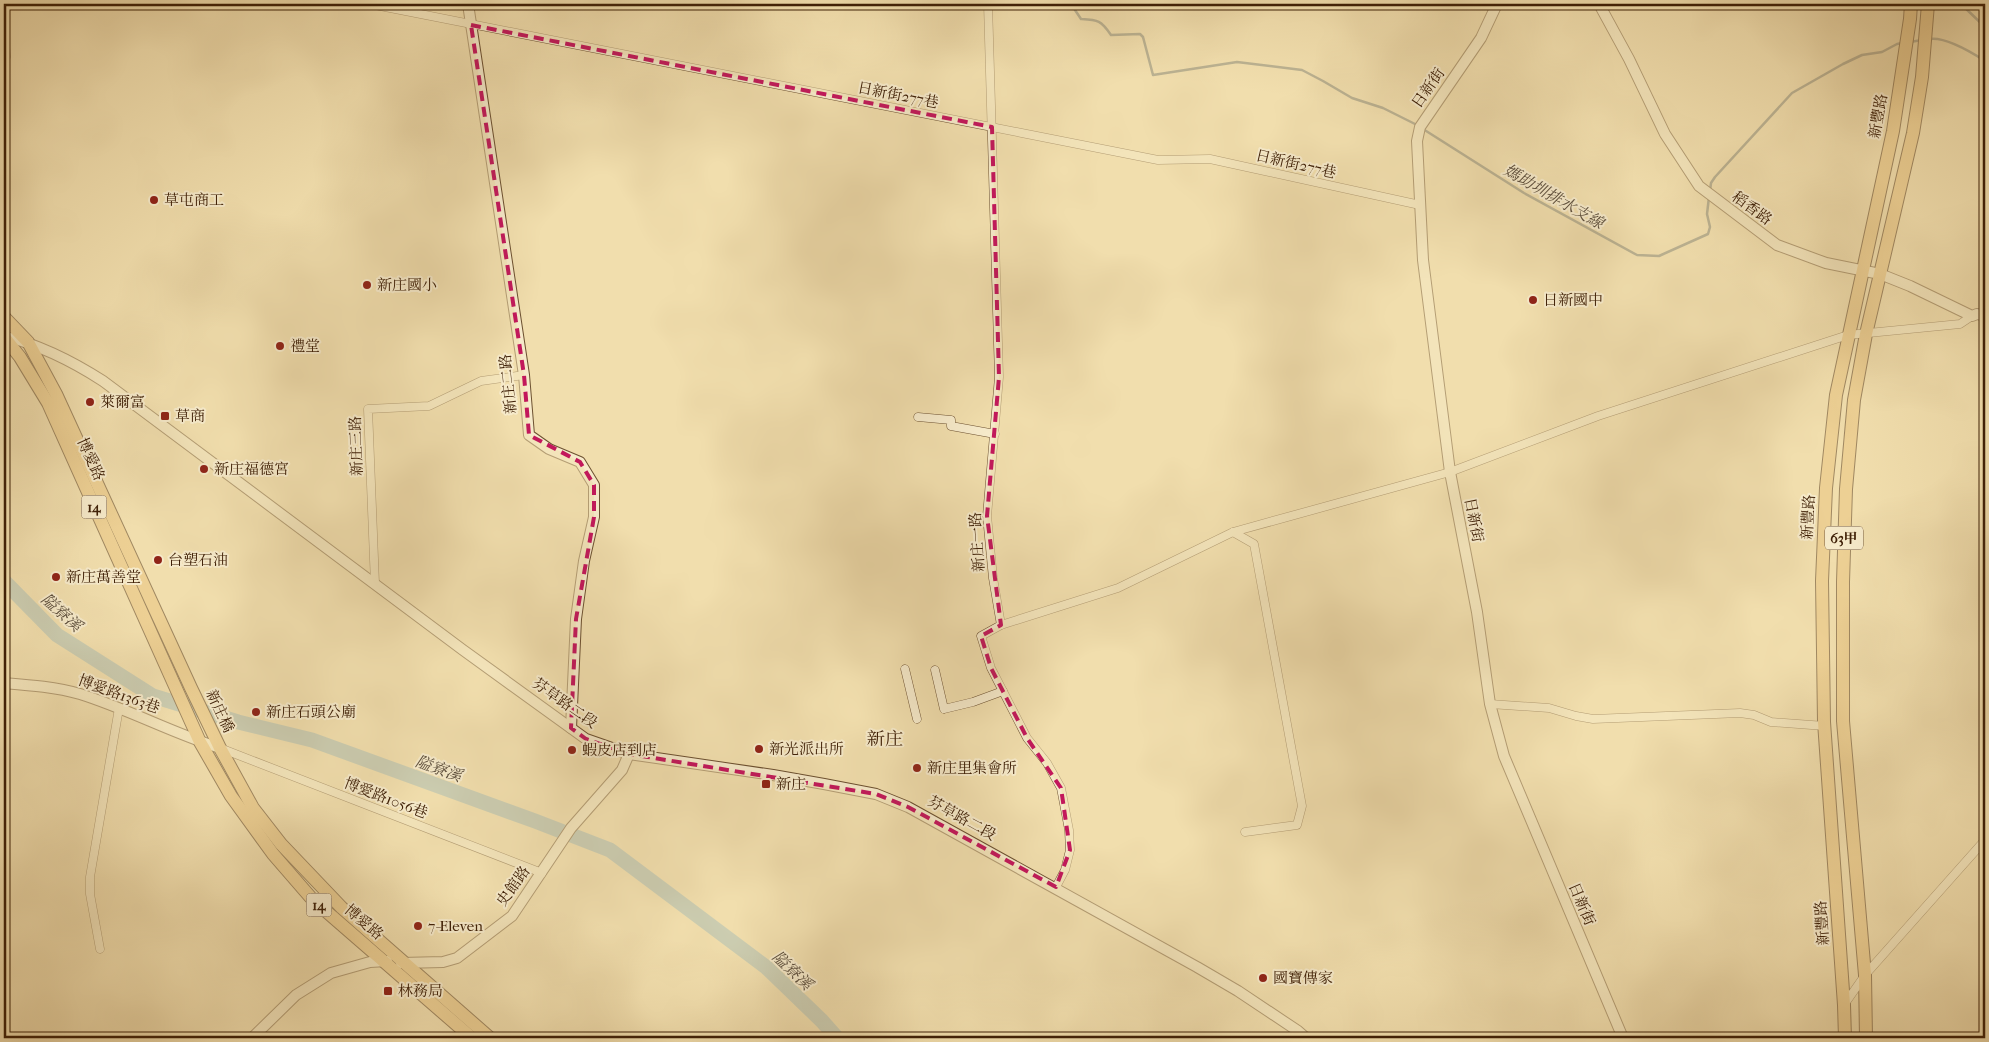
<svg xmlns="http://www.w3.org/2000/svg" width="1989" height="1042" viewBox="0 0 1989 1042" font-family="'IM FELL French Canon','Noto Serif TC',serif">
  <style>
    .lines { fill: none; stroke-linecap: round; stroke-linejoin: round }
    .stream { stroke: #7a7c71; stroke-width: 2.5 }
    .river { stroke: #a1b9b7; stroke-width: 15 }
    .minor-casing { stroke: #6c5030; stroke-width: 9 }
    .tertiary-casing { stroke: #6c5030; stroke-width: 12 }
    .primary-casing { stroke: #3f2007; stroke-width: 14 }
    .minor { stroke: #f6eaca; stroke-width: 8 }
    .tertiary { stroke: #f6eaca; stroke-width: 10 }
    .primary { stroke: #e8bf76; stroke-width: 12 }
    .marked { fill: none; stroke: #c2185b; stroke-width: 4; stroke-dasharray: 10 6; stroke-linejoin: round }
    .poi-dot { fill: #8f2418; stroke: #f6eaca; stroke-width: 2 }
    .labels { text-anchor: middle; stroke-width: 4; stroke-linejoin: round; paint-order: stroke }
    .shield { fill: #f6eaca; stroke: #765d42; stroke-width: 1 }
    .shield-label { font-size: 14px; font-weight: bold; fill: #3f2007 }
    .street-label { font-size: 15px; fill: #3f2007; stroke: #f6eaca }
    .poi-label { font-size: 15px; fill: #3f2007; stroke: #f6eaca; text-anchor: start }
    .water-label { font-size: 16px; font-style: italic; fill: #5c4e3c; stroke: #f6eaca }
    .quarter-label { font-size: 18px; fill: #3f2007; stroke: #f6eaca }
  </style>
  <rect width="100%" height="100%" fill="#f1dead"/>
  <filter id="stains"><feTurbulence type="fractalNoise" baseFrequency=".004" numOctaves="4"/><feColorMatrix values="0 0 0 0 .2 0 0 0 0 .09 0 0 0 0 .02 0 0 0 .5 -.17"/></filter>
  <radialGradient id="worn" r=".72"><stop offset=".6" stop-color="#630" stop-opacity="0"/><stop offset="1" stop-color="#630" stop-opacity=".3"/></radialGradient>
  <g class="lines">
    <!-- stream -->
    <g class="stream">
      <path d="M 1071,4 L 1081,19 C 1098,20 1101,20 1111,35 L 1140,34 L 1143,37 L 1153,75 L 1237,62 L 1302,70 L 1323,81 L 1352,98 L 1383,108 L 1419,126"/>
      <polyline points="1935,4 1947,6 1962,5 1985,27"/>
      <path d="M 1930,39 C 1946,37 1971,52 1985,61"/>
      <polyline points="1910,42 1922,40"/>
      <polyline points="1423,129 1524,193 1637,255 1659,256 1708,234 1710,227 1707,214 1709,197"/>
      <polyline points="1710,191 1711,183 1715,177 1792,93 1843,64 1862,55 1882,52 1897,44 1902,43"/>
    </g>
    <!-- river -->
    <polyline class="river" points="4,581 57,635 153,696 238,722 312,740 535,821 610,850 766,967 822,1021 837,1038"/>
    <defs>
      <g id="minor">
        <polyline points="370,4 1158,160 1210,159 1420,205"/>
        <polyline points="988,4 999,377 987,516 993,578 1001,625"/>
        <polyline points="4,22 6,57 4,59"/>
        <polyline points="918,417 951,420 951,426 995,434"/>
        <polyline points="1233,532 1254,544 1302,806 1297,825 1245,832"/>
        <polyline points="375,584 368,409 429,406 481,381 524,375"/>
        <polyline points="905,669 917,719"/>
        <polyline points="935,670 944,709 973,702 1003,691"/>
        <polyline points="1490,704 1549,708 1576,716 1593,719 1740,713 1754,715 1771,722 1825,726"/>
        <polyline points="220,748 542,873"/>
        <polyline points="1056,887 1065,870 1070,850 1069,830 1061,788 1047,763 1027,738 991,668 981,636 1001,625 1118,588 1233,532 1450,472 1598,416 1848,335 1960,324 1972,316"/>
        <polyline points="100,949 90,894 90,877 119,708"/>
        <polyline points="1844,1005 1865,975 1985,840"/>
      </g>
      <g id="tertiary">
        <polyline points="468,4 524,375 529,435 549,449 580,462 594,485 594,517 584,561 576,619 571,728"/>
        <polyline points="1497,4 1481,38 1420,127 1417,141 1423,260 1450,472 1477,612 1490,704 1504,756 1623,1038"/>
        <polyline points="1599,4 1629,59 1665,134 1699,186 1777,245 1826,263 1880,274 1910,286 1972,316 1977,314 1985,316"/>
        <path d="M 4,336 C 40,345 72,361 103,381 L 463,650 L 586,739 L 629,754 L 773,775 L 824,784 L 876,794 L 908,807 L 1197,967 L 1238,991 L 1298,1031 L 1306,1038"/>
        <path d="M 4,683 C 29,685 56,687 80,694 C 128,709 172,733 220,748"/>
        <polyline points="401,963 443,962 457,958 512,916 571,828 622,770 629,754"/>
        <polyline points="252,1038 296,995 331,973 370,962 387,961"/>
      </g>
      <g id="primary">
        <polyline points="4,317 28,342 56,394 191,688 220,748 253,808 281,844 342,908 490,1038"/>
        <polyline points="4,337 20,357 48,403 200,742 231,796 273,854 312,899 472,1038"/>
        <polyline points="1845,1038 1844,1005 1824,722 1822,581 1826,488 1836,395 1893,131 1910,19 1911,4"/>
        <polyline points="1866,1038 1865,975 1843,721 1843,582 1846,489 1854,400 1866,334 1913,133 1922,77 1928,4"/>
      </g>
    </defs>
    <!-- minor casing -->
    <use href="#minor" class="minor-casing"/>
    <!-- tertiary casing -->
    <use href="#tertiary" class="tertiary-casing"/>
    <!-- primary casing -->
    <use href="#primary" class="primary-casing"/>
    <!-- minor -->
    <use href="#minor" class="minor"/>
    <!-- tertiary -->
    <use href="#tertiary" class="tertiary"/>
    <!-- primary -->
    <use href="#primary" class="primary"/>
  </g>
  <!-- marked area -->
  <path d="M0 0H1989V1042H0ZM 471,25 L 992,127 L 999,377 L 987,516 L 1001,625 L 981,636 L 991,668 L 1027,738 L 1061,788 L 1070,850 L 1056,887 L 908,807 L 876,794 L 629,754 L 586,739 L 571,728 L 576,619 L 594,517 L 594,485 L 580,462 L 529,435 L 524,375 Z" fill="#f1dead" fill-opacity=".55" fill-rule="evenodd"/>
  <path class="marked" d="M 471,25 L 992,127 L 999,377 L 987,516 L 1001,625 L 981,636 L 991,668 L 1027,738 L 1061,788 L 1070,850 L 1056,887 L 908,807 L 876,794 L 629,754 L 586,739 L 571,728 L 576,619 L 594,517 L 594,485 L 580,462 L 529,435 L 524,375 Z"/>
  <!-- markers -->
  <g class="poi-dot">
    <circle cx="154" cy="200" r="5"/>
    <circle cx="367" cy="285" r="5"/>
    <circle cx="1533" cy="300" r="5"/>
    <circle cx="280" cy="346" r="5"/>
    <circle cx="90" cy="402" r="5"/>
    <rect x="160" y="411" width="10" height="10" rx="2.5"/>
    <circle cx="204" cy="469" r="5"/>
    <circle cx="158" cy="560" r="5"/>
    <circle cx="56" cy="577" r="5"/>
    <circle cx="256" cy="712" r="5"/>
    <circle cx="759" cy="749" r="5"/>
    <circle cx="572" cy="750" r="5"/>
    <circle cx="917" cy="768" r="5"/>
    <rect x="761" y="779" width="10" height="10" rx="2.5"/>
    <circle cx="418" cy="926" r="5"/>
    <circle cx="1263" cy="978" r="5"/>
    <rect x="383" y="986" width="10" height="10" rx="2.5"/>
  </g>
  <g class="labels">
    <!-- shield labels -->
    <g class="shield">
      <rect x="81.5" y="495.5" width="25" height="23" rx="4"/>
      <rect x="1825" y="526.5" width="38" height="23" rx="4"/>
      <rect x="306.5" y="893.5" width="25" height="23" rx="4"/>
    </g>
    <g class="shield-label">
      <text x="94" y="512">14</text>
      <text x="1844" y="543">63甲</text>
      <text x="319" y="910">14</text>
    </g>
    <!-- street labels -->
    <g class="street-label">
      <text transform="translate(1428 88) rotate(-55)" y="5">日新街</text>
      <text transform="translate(898 95) rotate(11)" y="5">日新街277巷</text>
      <text transform="translate(1878 116) rotate(-80)" y="5">新豐路</text>
      <text transform="translate(1296 164) rotate(13)" y="5">日新街277巷</text>
      <text transform="translate(1752 208) rotate(36)" y="5">稻香路</text>
      <text transform="translate(508 384) rotate(-96)" y="5">新庄二路</text>
      <text transform="translate(356 446) rotate(-92)" y="5">新庄三路</text>
      <text transform="translate(91 459) rotate(66)" y="5">博愛路</text>
      <text transform="translate(1808 517) rotate(-87)" y="5">新豐路</text>
      <text transform="translate(1474 520) rotate(79)" y="5">日新街</text>
      <text transform="translate(977 542) rotate(-94)" y="5">新庄一路</text>
      <text transform="translate(119 694) rotate(20)" y="5">博愛路1363巷</text>
      <text transform="translate(565 703) rotate(35)" y="5">芬草路二段</text>
      <text transform="translate(220 711) rotate(65)" y="5">新庄橋</text>
      <text transform="translate(386 798) rotate(21)" y="5">博愛路1056巷</text>
      <text transform="translate(962 818) rotate(29)" y="5">芬草路二段</text>
      <text transform="translate(513 886) rotate(-54)" y="5">史館路</text>
      <text transform="translate(1582 904) rotate(67)" y="5">日新街</text>
      <text transform="translate(364 922) rotate(40)" y="5">博愛路</text>
      <text transform="translate(1822 923) rotate(-94)" y="5">新豐路</text>
    </g>
    <!-- poi labels -->
    <g class="poi-label">
      <text x="164" y="205">草屯商工</text>
      <text x="377" y="290">新庄國小</text>
      <text x="1543" y="305">日新國中</text>
      <text x="290" y="351">禮堂</text>
      <text x="100" y="407">萊爾富</text>
      <text x="175" y="421">草商</text>
      <text x="214" y="474">新庄福德宮</text>
      <text x="168" y="565">台塑石油</text>
      <text x="66" y="582">新庄萬善堂</text>
      <text x="266" y="717">新庄石頭公廟</text>
      <text x="769" y="754">新光派出所</text>
      <text x="582" y="755">蝦皮店到店</text>
      <text x="927" y="773">新庄里集會所</text>
      <text x="776" y="789">新庄</text>
      <text x="428" y="931">7-Eleven</text>
      <text x="1273" y="983">國寶傳家</text>
      <text x="398" y="996">林務局</text>
    </g>
    <!-- water labels -->
    <g class="water-label">
      <text transform="translate(1554 196) rotate(30)" y="6">媽助圳排水支線</text>
      <text transform="translate(62 612) rotate(42)" y="6">隘寮溪</text>
      <text transform="translate(439 768) rotate(20)" y="6">隘寮溪</text>
      <text transform="translate(793 970) rotate(44)" y="6">隘寮溪</text>
    </g>
    <!-- quarter labels -->
    <g class="quarter-label">
      <text x="885" y="745">新庄</text>
    </g>
  </g>
  <!-- margin -->
  <rect width="1989" height="1042" fill="none" stroke="#f1dead" stroke-width="20"/>
  <rect x="5" y="5" width="1979" height="1032" fill="none" stroke="#3f2007" stroke-width="2.5"/>
  <rect x="10" y="10" width="1969" height="1022" fill="none" stroke="#3f2007"/>
  <rect width="100%" height="100%" filter="url(#stains)"/>
  <rect width="100%" height="100%" fill="url(#worn)"/>
</svg>
